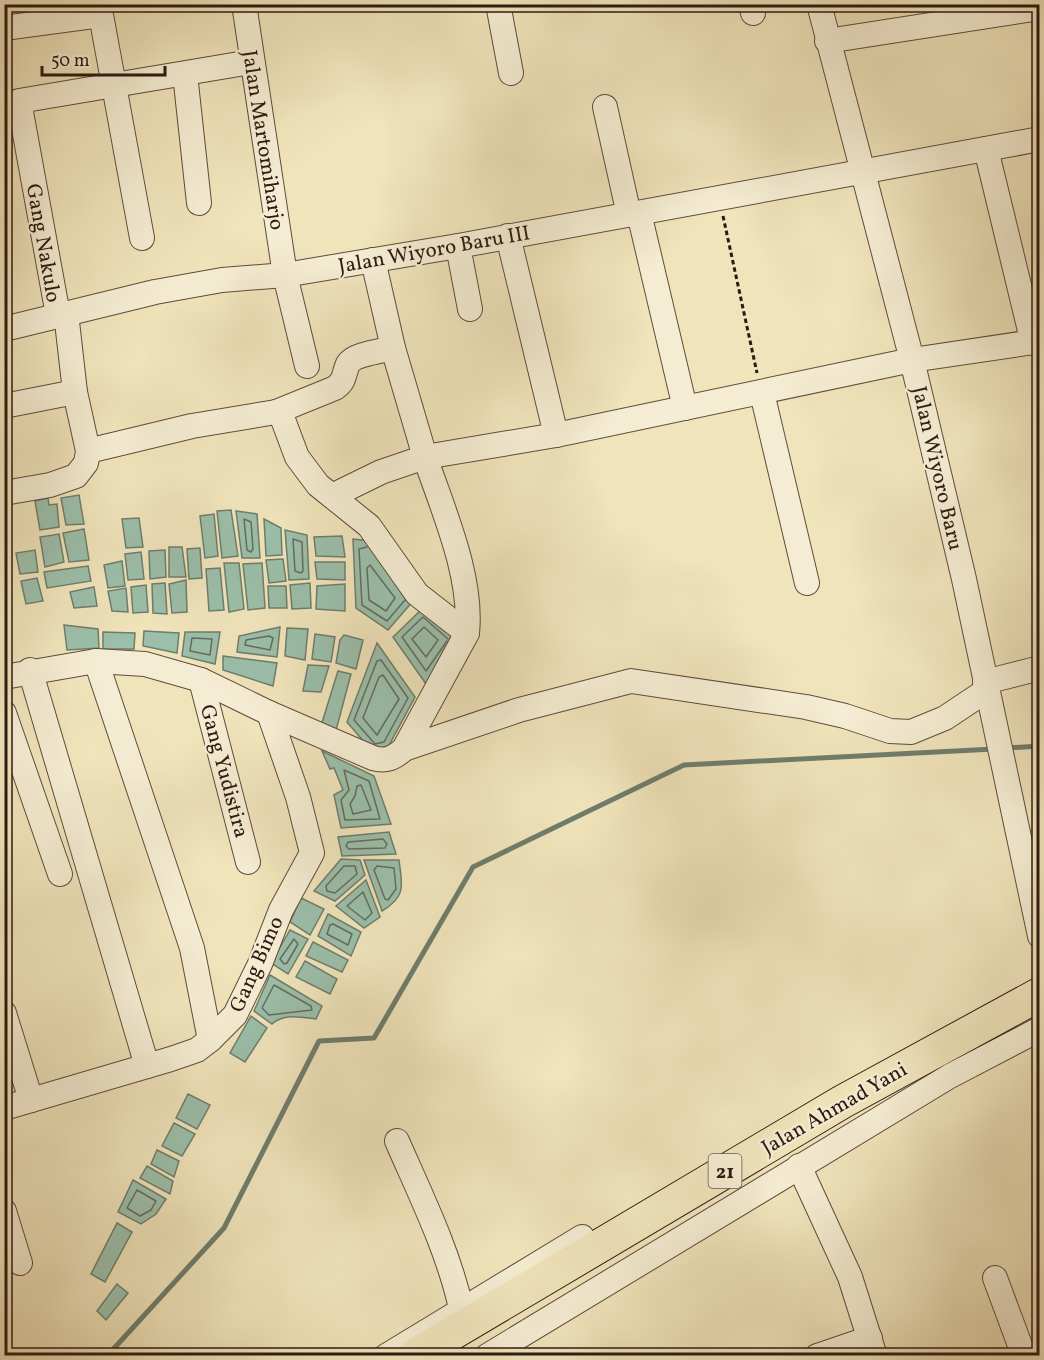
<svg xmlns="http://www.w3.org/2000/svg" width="1044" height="1360" viewBox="0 0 1044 1360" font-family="Vollkorn,serif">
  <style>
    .water { fill: #9bbfaa; stroke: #6f7d6d; stroke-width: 1.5 }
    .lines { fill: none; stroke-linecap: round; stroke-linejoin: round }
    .shore { stroke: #646c5e; stroke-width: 1.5 }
    .stream { stroke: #6f7d6d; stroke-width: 5 }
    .minor-casing { stroke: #5e4c3c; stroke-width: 26 }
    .highway-casing { stroke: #2d1a12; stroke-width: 35 }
    .path { stroke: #2d1a12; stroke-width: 3; stroke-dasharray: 4.5 3; stroke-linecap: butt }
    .minor { stroke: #f5edd3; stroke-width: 24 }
    .highway { stroke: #f0e4bb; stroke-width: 33 }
    .labels { text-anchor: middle; stroke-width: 4.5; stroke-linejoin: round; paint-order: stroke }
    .shield { fill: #f5edd3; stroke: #69594c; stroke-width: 1.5 }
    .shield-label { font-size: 20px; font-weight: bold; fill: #2d1a12 }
    .street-label { font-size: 21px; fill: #2d1a12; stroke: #f5edd3 }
  </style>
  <rect width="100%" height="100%" fill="#f0e4bb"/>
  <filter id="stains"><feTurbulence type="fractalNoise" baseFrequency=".00333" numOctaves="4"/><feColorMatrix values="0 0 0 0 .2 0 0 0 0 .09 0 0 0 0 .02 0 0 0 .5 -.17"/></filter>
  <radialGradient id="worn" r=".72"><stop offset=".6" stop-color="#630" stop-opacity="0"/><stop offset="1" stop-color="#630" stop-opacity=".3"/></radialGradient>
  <!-- water -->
  <g class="water">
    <polygon points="79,495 84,524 66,525 61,498"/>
    <polygon points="48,498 49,505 57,504 59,527 40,530 35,501"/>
    <polygon points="231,510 238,556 222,558 217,511"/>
    <polygon points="236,511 257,514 260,558 242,558"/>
    <polygon points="214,514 218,556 205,558 200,516"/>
    <polygon points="139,518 143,547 126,548 122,519"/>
    <polygon points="264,519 281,528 282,555 266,556"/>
    <polygon points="84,529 89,560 69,562 63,533"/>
    <polygon points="285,530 307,535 309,579 289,580"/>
    <polygon points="59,534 64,562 45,567 40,537"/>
    <polygon points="342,536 345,557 316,556 314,537"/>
    <polygon points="353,539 371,541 414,600 388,630 356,608"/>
    <polygon points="169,547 182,547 186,577 169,577"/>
    <polygon points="200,548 202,578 189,579 187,549"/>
    <polygon points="35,550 38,572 20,574 16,553"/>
    <polygon points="165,550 166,577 150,579 149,551"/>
    <polygon points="141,552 144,579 128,580 125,554"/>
    <polygon points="283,559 286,581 269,583 266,560"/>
    <polygon points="122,561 125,586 108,588 104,565"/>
    <polygon points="315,562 345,562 345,580 317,579"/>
    <polygon points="224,563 239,563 244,609 229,612"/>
    <polygon points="262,563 265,608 248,610 243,564"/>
    <polygon points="88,566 91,581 47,588 44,572"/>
    <polygon points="220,568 224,610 209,611 206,569"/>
    <polygon points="37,578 43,601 26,604 21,581"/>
    <polygon points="186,580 187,612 172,613 169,584"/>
    <polygon points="165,583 167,614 153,613 152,584"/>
    <polygon points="310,583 311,608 292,609 290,585"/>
    <polygon points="345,584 345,611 316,609 317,586"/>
    <polygon points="146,585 148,612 133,613 131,587"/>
    <polygon points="268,586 286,586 287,608 269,608"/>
    <polygon points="94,587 97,606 74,608 70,592"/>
    <polygon points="126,588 128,612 112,611 108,591"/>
    <polygon points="423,608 457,637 426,684 393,637"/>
    <polygon points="64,625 98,629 99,648 67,650"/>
    <polygon points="280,627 277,657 237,652 239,636"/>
    <polygon points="287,628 308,629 305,660 285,656"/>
    <polygon points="144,631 179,633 177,653 143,646"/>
    <polygon points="103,632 135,633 134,649 103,649"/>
    <polygon points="185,632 220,632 215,664 182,656"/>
    <polygon points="315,634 335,637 331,662 312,659"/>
    <polygon points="344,635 363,640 356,669 336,663 340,640"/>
    <polygon points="377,643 415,697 387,749 371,750 347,722"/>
    <polygon points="223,656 277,663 273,686 223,670"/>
    <polygon points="308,665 329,666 321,692 303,691"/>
    <polygon points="338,671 351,674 335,734 320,729"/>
    <polygon points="322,751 374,776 391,824 341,828 334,795 343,790 334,768 330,769"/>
    <polygon points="389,832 396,854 342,856 338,837"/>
    <polygon points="341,859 360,860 365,875 335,901 314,891"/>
    <path d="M 364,860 L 399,860 C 402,885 407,896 382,911 Z"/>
    <polygon points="366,880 380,917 364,928 336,906"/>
    <polygon points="301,898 324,909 310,935 290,922"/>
    <polygon points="328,914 361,932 351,956 318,936"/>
    <polygon points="290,930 308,939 288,974 271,963"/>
    <polygon points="313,942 348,960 342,972 306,956"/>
    <polygon points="305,961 337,979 330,994 296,977"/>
    <path d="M 270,975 L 322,1006 L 316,1019 C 301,1017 284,1013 272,1024 L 254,1011 Z"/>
    <polygon points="251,1016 267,1028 245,1062 230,1053"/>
    <polygon points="188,1094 210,1105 197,1129 176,1118"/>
    <polygon points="174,1123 195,1134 182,1156 162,1146"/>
    <polygon points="157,1150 179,1161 174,1177 151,1164"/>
    <polygon points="147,1166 173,1181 170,1194 140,1178"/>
    <polygon points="133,1180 166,1199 156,1214 141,1224 118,1212"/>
    <polygon points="117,1223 132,1232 105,1282 91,1274"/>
    <polygon points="117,1284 128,1293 106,1320 97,1311"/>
  </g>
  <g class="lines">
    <!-- shore -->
    <g class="shore">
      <polygon points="244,519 251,522 253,549 251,552 247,550"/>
      <polygon points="293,539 302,542 303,571 301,573 295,571"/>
      <polyline points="367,547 359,549 362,605 387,621 405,600"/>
      <polygon points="370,565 395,598 386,611 369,600 367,568"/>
      <polygon points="424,627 438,640 426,657 412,639"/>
      <polygon points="269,636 273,638 270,650 245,645 246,640"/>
      <polygon points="192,638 212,639 210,655 190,651"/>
      <polyline points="447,641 426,671 402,637 423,617 448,639"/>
      <polygon points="381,660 408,698 384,742 375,744 354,720 377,661"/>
      <polygon points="383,675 399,699 377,735 363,718 379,677"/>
      <polygon points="344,770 369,781 380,819 345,820 341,800 349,790"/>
      <polygon points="361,785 371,810 353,814 350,804 355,796 357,786"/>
      <polygon points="383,839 387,844 385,848 349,849 346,846 348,842"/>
      <polygon points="344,866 355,866 357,874 335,893 327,891 326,886"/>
      <polygon points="377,866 394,868 396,889 388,900 385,899 374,870"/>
      <polygon points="363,892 372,913 365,920 347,906"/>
      <polygon points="333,924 352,934 348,945 327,934 330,925"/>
      <polygon points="294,939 298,944 287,963 284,964 280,959"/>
      <polygon points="274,985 311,1006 312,1010 269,1015 262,1008"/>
      <polygon points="137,1190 156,1201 151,1210 140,1216 127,1208"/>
    </g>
    <!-- stream -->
    <g class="stream">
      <polyline points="1006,748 1040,746"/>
      <polyline points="107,1356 224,1228 319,1041 374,1038 473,867 684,765 994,749"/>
    </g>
    <defs>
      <g id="minor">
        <polyline points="99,4 142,238"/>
        <polyline points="244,4 285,275 307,366"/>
        <polyline points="498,4 511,73"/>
        <polyline points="751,4 753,13"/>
        <polyline points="819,4 912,360 964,579 1040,936"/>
        <polyline points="4,28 101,15"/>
        <polyline points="827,41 1040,8"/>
        <polyline points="185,74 199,203"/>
        <polyline points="605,107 629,215"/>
        <polyline points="986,149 1033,343"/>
        <polyline points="639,213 685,408"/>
        <polyline points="508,236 556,435"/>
        <polyline points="458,246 470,309"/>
        <polyline points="373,260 393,348 425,457 556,435 912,360 1040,341"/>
        <polyline points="58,315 19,101 251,62"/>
        <polyline points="4,329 155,292 222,280 285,275 458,246 1040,139"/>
        <polyline points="762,393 807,583"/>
        <polyline points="4,406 75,392"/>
        <path d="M 276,412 L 335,388 C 346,380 343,375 348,364 C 354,354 382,351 393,348"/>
        <polyline points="88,451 192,426 276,412 282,417 297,457 318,485 369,526 417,594 467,633"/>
        <polyline points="4,493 50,485 76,476 86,463 88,451 75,392 66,313"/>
        <polyline points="96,661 192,948 210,1040"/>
        <polyline points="30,670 147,1066"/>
        <path d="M 4,677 L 96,661 L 145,664 L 201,680 L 269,713 L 373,758 C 386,762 394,758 404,749 L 467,633 C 473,577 443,510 425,457 L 381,472 L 332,496"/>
        <polyline points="201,680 248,862"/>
        <polyline points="985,682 1040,668"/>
        <polyline points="4,713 60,874"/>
        <polyline points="404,749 519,710 631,681 806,707 845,716 890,731 911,732 945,718 987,690"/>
        <polyline points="4,1013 31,1100"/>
        <polyline points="4,1108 171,1059 197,1050 210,1040 235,1015 260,964 281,910 312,853 298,797 269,713"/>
        <path d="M 397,1141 C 421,1196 448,1250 461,1308"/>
        <polyline points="799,1166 850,1277 875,1356"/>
        <polyline points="4,1211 20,1263"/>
        <polyline points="995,1278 1024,1356"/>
        <polyline points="386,1356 582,1237"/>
        <polyline points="487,1356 950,1076 1040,1029"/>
        <polyline points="817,1356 870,1338"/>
      </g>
      <polyline id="highway" points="414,1356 842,1102 1040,994"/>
    </defs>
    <!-- minor casing -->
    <use href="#minor" class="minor-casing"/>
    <!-- highway casing -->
    <use href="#highway" class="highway-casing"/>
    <!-- path -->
    <polyline class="path" points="723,216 757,373"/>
    <!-- minor -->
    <use href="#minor" class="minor"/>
    <!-- highway -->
    <use href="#highway" class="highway"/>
  </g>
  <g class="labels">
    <!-- shield labels -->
    <rect class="shield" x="708.5" y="1154" width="33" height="34" rx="4.5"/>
    <g class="shield-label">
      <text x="725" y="1178">21</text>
    </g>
    <!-- street labels -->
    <g class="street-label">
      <text transform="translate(264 140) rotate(81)" y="7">Jalan Martomiharjo</text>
      <text transform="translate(44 243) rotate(80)" y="7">Gang Nakulo</text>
      <text transform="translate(434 249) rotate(-10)" y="7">Jalan Wiyoro Baru III</text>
      <text transform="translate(938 468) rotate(77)" y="7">Jalan Wiyoro Baru</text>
      <text transform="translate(225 771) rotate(75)" y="7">Gang Yudistira</text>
      <text transform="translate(256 964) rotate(-66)" y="7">Gang Bimo</text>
      <text transform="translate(834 1108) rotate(-30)" y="7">Jalan Ahmad Yani</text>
    </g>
  </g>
  <!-- margin -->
  <rect width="1044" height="1360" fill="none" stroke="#f0e4bb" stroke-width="24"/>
  <rect x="6" y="6" width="1032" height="1348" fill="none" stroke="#2d1a12" stroke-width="3"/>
  <rect x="12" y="12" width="1020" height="1336" fill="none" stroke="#2d1a12" stroke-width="1.5"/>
  <!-- scale -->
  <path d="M42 66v9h123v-9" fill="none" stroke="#2d1a12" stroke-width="3"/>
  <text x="51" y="66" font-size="18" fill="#2d1a12" stroke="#f5edd3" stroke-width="4.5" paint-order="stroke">50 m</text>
  <rect width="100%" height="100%" filter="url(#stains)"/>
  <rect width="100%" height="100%" fill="url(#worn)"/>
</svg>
